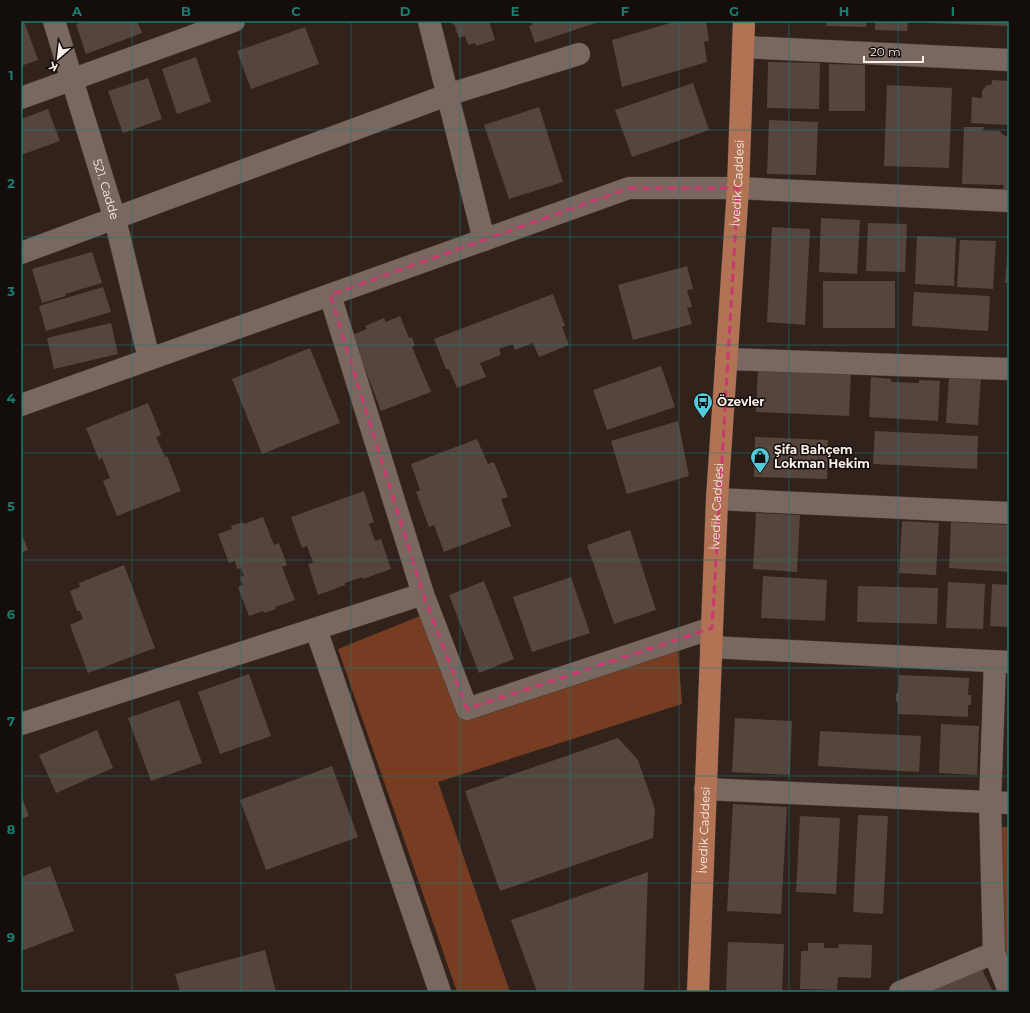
<svg xmlns="http://www.w3.org/2000/svg" width="1030" height="1013" viewBox="0 0 1030 1013" font-family="Montserrat,sans-serif">
  <style>
    .green { fill: #763d22 }
    .building { fill: #56453d }
    .lines { fill: none; stroke-linecap: round; stroke-linejoin: round }
    .minor-casing { stroke: #4a3d38; stroke-width: 23 }
    .major-casing { stroke: #4a3d38; stroke-width: 23 }
    .minor { stroke: #7a6860; stroke-width: 22 }
    .major { stroke: #b27355; stroke-width: 22 }
    .marked { fill: none; stroke: #ca3870; stroke-width: 3; stroke-dasharray: 8 5; stroke-linejoin: round }
    .grid { fill: none; stroke: #1b7c74; stroke-width: 1; stroke-opacity: 0.55 }
    .labels { text-anchor: middle; stroke-width: 3; stroke-linejoin: round; paint-order: stroke }
    .street-label { font-size: 12px; fill: #f7ece7; stroke: #140e0b }
    .poi-label { font-size: 12px; font-weight: bold; fill: #f7ece7; stroke: #140e0b; text-anchor: start }
    .neatline { fill: none; stroke: #1b7c74; stroke-width: 1.5 }
    .grid-label { font-size: 13px; text-anchor: middle; font-weight: bold; fill: #1b7c74 }
  </style>
  <rect width="100%" height="100%" fill="#32221c"/>
  <!-- green -->
  <g class="green">
    <polygon points="420,616 466,720 678,651 682,704 438,782 510,992 457,992 338,649"/>
    <polygon points="1002,827 1009,827 1009,966 1001,932"/>
  </g>
  <!-- building -->
  <g class="building">
    <polygon points="21,21 24,21 38,60 21,66"/>
    <polygon points="85,21 137,21 142,33 86,54 76,24"/>
    <polygon points="451,21 489,21 495,40 476,46 475,43 468,45 465,36 459,38 454,24 452,25"/>
    <polygon points="531,21 602,21 535,43 529,26 532,25"/>
    <polygon points="677,21 706,21 709,41 704,42 707,62 622,87 612,40"/>
    <polygon points="827,21 867,21 866,27 826,26"/>
    <polygon points="875,21 908,21 907,31 875,30"/>
    <polygon points="929,21 1009,21 1009,26 929,23"/>
    <polygon points="305,27 319,64 251,89 237,51"/>
    <polygon points="196,57 211,102 177,114 162,69"/>
    <polygon points="768,62 820,63 819,109 767,108"/>
    <polygon points="829,64 865,65 865,111 829,111"/>
    <polygon points="148,78 162,119 123,133 108,91"/>
    <polygon points="992,80 1009,81 1009,125 971,123 972,97 982,98 982,91 986,86 992,84"/>
    <polygon points="693,83 709,130 632,157 615,110"/>
    <polygon points="887,85 952,88 949,168 884,166"/>
    <polygon points="539,107 563,182 509,199 484,125"/>
    <polygon points="48,109 60,141 21,155 21,119"/>
    <polygon points="769,120 818,122 816,175 767,174"/>
    <polygon points="964,127 984,127 983,131 999,131 1005,136 1009,136 1009,189 1003,189 1004,185 962,184"/>
    <polygon points="821,218 860,220 857,274 819,272"/>
    <polygon points="868,223 907,224 905,272 866,271"/>
    <polygon points="772,227 810,229 805,325 767,322"/>
    <polygon points="917,236 956,238 954,286 915,284"/>
    <polygon points="960,240 996,241 993,289 957,287"/>
    <polygon points="1008,249 1009,249 1009,283 1005,283"/>
    <polygon points="92,252 102,283 65,294 66,296 42,303 32,269"/>
    <polygon points="687,266 693,289 687,290 692,307 687,308 692,324 633,340 618,285"/>
    <rect x="823" y="281" width="72" height="47"/>
    <polygon points="103,287 111,312 46,331 39,306"/>
    <polygon points="914,292 990,296 988,331 912,326"/>
    <polygon points="553,294 565,326 562,327 569,345 539,357 533,343 515,350 513,344 499,349 501,355 480,363 486,377 457,388 449,369 446,369 434,339"/>
    <polygon points="400,316 409,338 412,337 415,346 412,347 431,392 381,411 352,335 367,329 365,326 384,318 386,322"/>
    <polygon points="111,323 118,354 54,369 47,338"/>
    <polygon points="310,348 340,423 262,454 232,379"/>
    <polygon points="661,366 675,407 607,430 593,390"/>
    <polygon points="758,368 851,372 849,416 756,412"/>
    <polygon points="949,376 981,377 978,425 946,423"/>
    <polygon points="871,377 891,379 891,382 919,383 919,380 940,381 938,421 869,417"/>
    <polygon points="148,403 161,435 156,437 165,457 167,456 181,491 117,516 103,481 110,478 102,458 99,460 86,428"/>
    <polygon points="678,421 689,476 627,494 611,441"/>
    <polygon points="875,431 978,436 977,469 873,464"/>
    <polygon points="755,437 828,440 827,479 754,477"/>
    <polygon points="477,439 488,464 494,462 508,497 501,499 511,526 444,552 434,525 429,527 416,492 420,490 411,464"/>
    <polygon points="364,491 374,522 369,524 375,541 381,539 391,569 363,579 362,577 345,583 345,585 318,595 308,564 313,563 307,546 302,548 291,517"/>
    <polygon points="756,513 800,515 797,572 753,569"/>
    <polygon points="263,517 274,545 279,543 287,565 282,567 295,600 275,607 276,609 264,613 263,611 249,616 238,587 243,585 240,577 244,576 241,568 237,569 235,561 229,563 218,534 232,529 231,526 243,522 244,524"/>
    <polygon points="902,521 939,523 936,575 899,573"/>
    <polygon points="951,522 1009,525 1009,572 949,568"/>
    <polygon points="630,530 656,610 614,624 587,545"/>
    <polygon points="21,532 28,550 21,553"/>
    <polygon points="124,565 155,648 88,673 70,625 83,619 80,611 77,611 70,591 80,587 79,583"/>
    <polygon points="763,576 827,580 825,621 761,618"/>
    <polygon points="571,577 590,633 532,652 513,597"/>
    <polygon points="484,581 514,659 479,673 449,595"/>
    <polygon points="948,582 985,584 983,629 946,628"/>
    <polygon points="992,584 1009,585 1009,627 990,626"/>
    <polygon points="858,586 938,588 937,624 857,622"/>
    <polygon points="249,674 271,736 220,754 198,692"/>
    <polygon points="899,675 969,678 968,695 971,695 971,705 968,705 968,717 898,714 898,702 896,702 896,693 898,693"/>
    <polygon points="179,700 202,763 151,781 128,718"/>
    <polygon points="735,718 792,721 790,775 732,772"/>
    <polygon points="941,724 979,726 977,775 939,773"/>
    <polygon points="97,730 113,768 56,793 39,755"/>
    <polygon points="820,731 921,736 919,772 818,766"/>
    <polygon points="618,738 638,760 655,809 653,838 500,891 465,791"/>
    <polygon points="332,766 358,837 266,870 240,800"/>
    <polygon points="21,795 29,816 21,819"/>
    <polygon points="733,804 787,807 781,914 727,911"/>
    <polygon points="858,815 888,816 883,914 853,912"/>
    <polygon points="800,816 840,818 836,894 796,892"/>
    <polygon points="50,866 74,931 21,951 21,877"/>
    <polygon points="648,872 644,992 537,992 511,920"/>
    <polygon points="728,942 784,944 782,992 726,992"/>
    <polygon points="808,943 824,943 824,948 838,948 839,944 872,945 871,978 838,977 837,990 800,989 801,951 808,951"/>
    <polygon points="265,950 276,992 180,992 175,974"/>
    <polygon points="978,961 993,992 914,992"/>
  </g>
  <g class="lines">
    <defs>
      <g id="minor">
        <path id="s1" d="M 54,21 L 115,219 L 149,359"/>
        <polyline points="429,21 484,240"/>
        <polyline points="744,47 1009,60"/>
        <polyline points="21,98 234,21"/>
        <polyline points="21,253 447,95 579,54"/>
        <polyline points="330,295 423,594 467,709 712,628"/>
        <polyline points="726,359 1009,369"/>
        <polyline points="21,405 629,188 738,188 1009,201"/>
        <polyline points="717,499 1009,513"/>
        <polyline points="316,629 440,992"/>
        <polyline points="711,647 1009,662"/>
        <polyline points="995,662 990,803 994,953 1009,991"/>
        <polyline points="21,724 423,594"/>
        <polyline points="705,789 1009,803"/>
        <polyline points="900,992 994,953"/>
      </g>
      <g id="major">
        <path id="s2" d="M 698,992 L 717,499 L 738,188 L 744,21"/>
      </g>
    </defs>
    <!-- minor casing -->
    <use href="#minor" class="minor-casing"/>
    <!-- major casing -->
    <use href="#major" class="major-casing"/>
    <!-- minor -->
    <use href="#minor" class="minor"/>
    <!-- major -->
    <use href="#major" class="major"/>
  </g>
  <!-- marked area -->
  <path class="marked" d="M 629,188 L 738,188 L 712,628 L 467,709 L 423,594 L 330,295 Z"/>
  <!-- grid -->
  <path class="grid" d="M 132,21 L 132,992M 241,21 L 241,992M 351,21 L 351,992M 460,21 L 460,992M 570,21 L 570,992M 679,21 L 679,992M 789,21 L 789,992M 898,21 L 898,992M 21,130 L 1009,130M 21,237 L 1009,237M 21,345 L 1009,345M 21,453 L 1009,453M 21,560 L 1009,560M 21,668 L 1009,668M 21,776 L 1009,776M 21,883 L 1009,883"/>
  <!-- icons -->
  <defs>
    <symbol id="bus-pin" viewBox="-11 -11 22 30"><path d="M0 17L-7.5 6A9.5 9.5 0 1 1 7.5 6Z" fill="#53cadc" stroke="#140e0b"/><path d="M-5-6H5V4H4V6H2V4H-2V6H-4V4H-5ZM-3.5-4V0h7V-4ZM-3.5 1.2v1.5H-2V1.2ZM2 1.2v1.5H3.5V1.2Z" fill="#111"/></symbol>
    <symbol id="shop-pin" viewBox="-11 -11 22 30"><path d="M0 17L-7.5 6A9.5 9.5 0 1 1 7.5 6Z" fill="#53cadc" stroke="#140e0b"/><path d="M-5-2.5h2.3a2.7 3.5 0 0 1 5.4 0H5L5.5 6h-11ZM-1.5-2.5h3a1.5 2.3 0 0 0-3 0Z" fill="#111"/></symbol>
  </defs>
  <g fill-rule="evenodd">
    <use href="#bus-pin" x="692" y="391" width="22" height="30"/>
    <use href="#shop-pin" x="749" y="446" width="22" height="30"/>
  </g>
  <g class="labels">
    <!-- street labels -->
    <g class="street-label">
      <text dy="4" stroke="none"><textPath href="#s2" startOffset="810">İvedik Caddesi</textPath></text>
      <text dy="4" stroke="none"><textPath href="#s1" startOffset="176">521. Cadde</textPath></text>
      <text dy="4" stroke="none"><textPath href="#s2" startOffset="486">İvedik Caddesi</textPath></text>
      <text dy="4" stroke="none"><textPath href="#s2" startOffset="162">İvedik Caddesi</textPath></text>
    </g>
    <!-- poi labels -->
    <g class="poi-label">
      <text x="717" y="406">Özevler</text>
      <text x="774" y="454">Şifa Bahçem<tspan x="774" dy="14">Lokman Hekim</tspan></text>
    </g>
  </g>
  <!-- border -->
  <rect width="1030" height="1013" fill="none" stroke="#140e0b" stroke-width="44"/>
  <!-- north arrow -->
  <g transform="translate(58 58) rotate(208)" stroke="#140e0b" stroke-width="3" paint-order="stroke">
  <path d="M0-3L7 15L0 10L-7 15Z" fill="#f7ece7"/>
  <text y="-6" font-size="11" font-weight="bold" text-anchor="middle" fill="#f7ece7">K</text>
  </g>
  <!-- scale -->
  <path d="M864 56v6h59v-6" fill="none" stroke="#f7ece7" stroke-width="2"/>
  <text x="870" y="56" font-size="12" fill="#f7ece7" stroke="#140e0b" stroke-width="3" paint-order="stroke">20 m</text>
  <rect x="22" y="22" width="986" height="969" class="neatline"/>
  <g class="grid-label">
    <text x="77" y="16">A</text>
    <text x="186" y="16">B</text>
    <text x="296" y="16">C</text>
    <text x="405" y="16">D</text>
    <text x="515" y="16">E</text>
    <text x="625" y="16">F</text>
    <text x="734" y="16">G</text>
    <text x="844" y="16">H</text>
    <text x="953" y="16">I</text>
    <text x="11" y="80">1</text>
    <text x="11" y="188">2</text>
    <text x="11" y="296">3</text>
    <text x="11" y="403">4</text>
    <text x="11" y="511">5</text>
    <text x="11" y="619">6</text>
    <text x="11" y="726">7</text>
    <text x="11" y="834">8</text>
    <text x="11" y="942">9</text>
  </g>
</svg>
